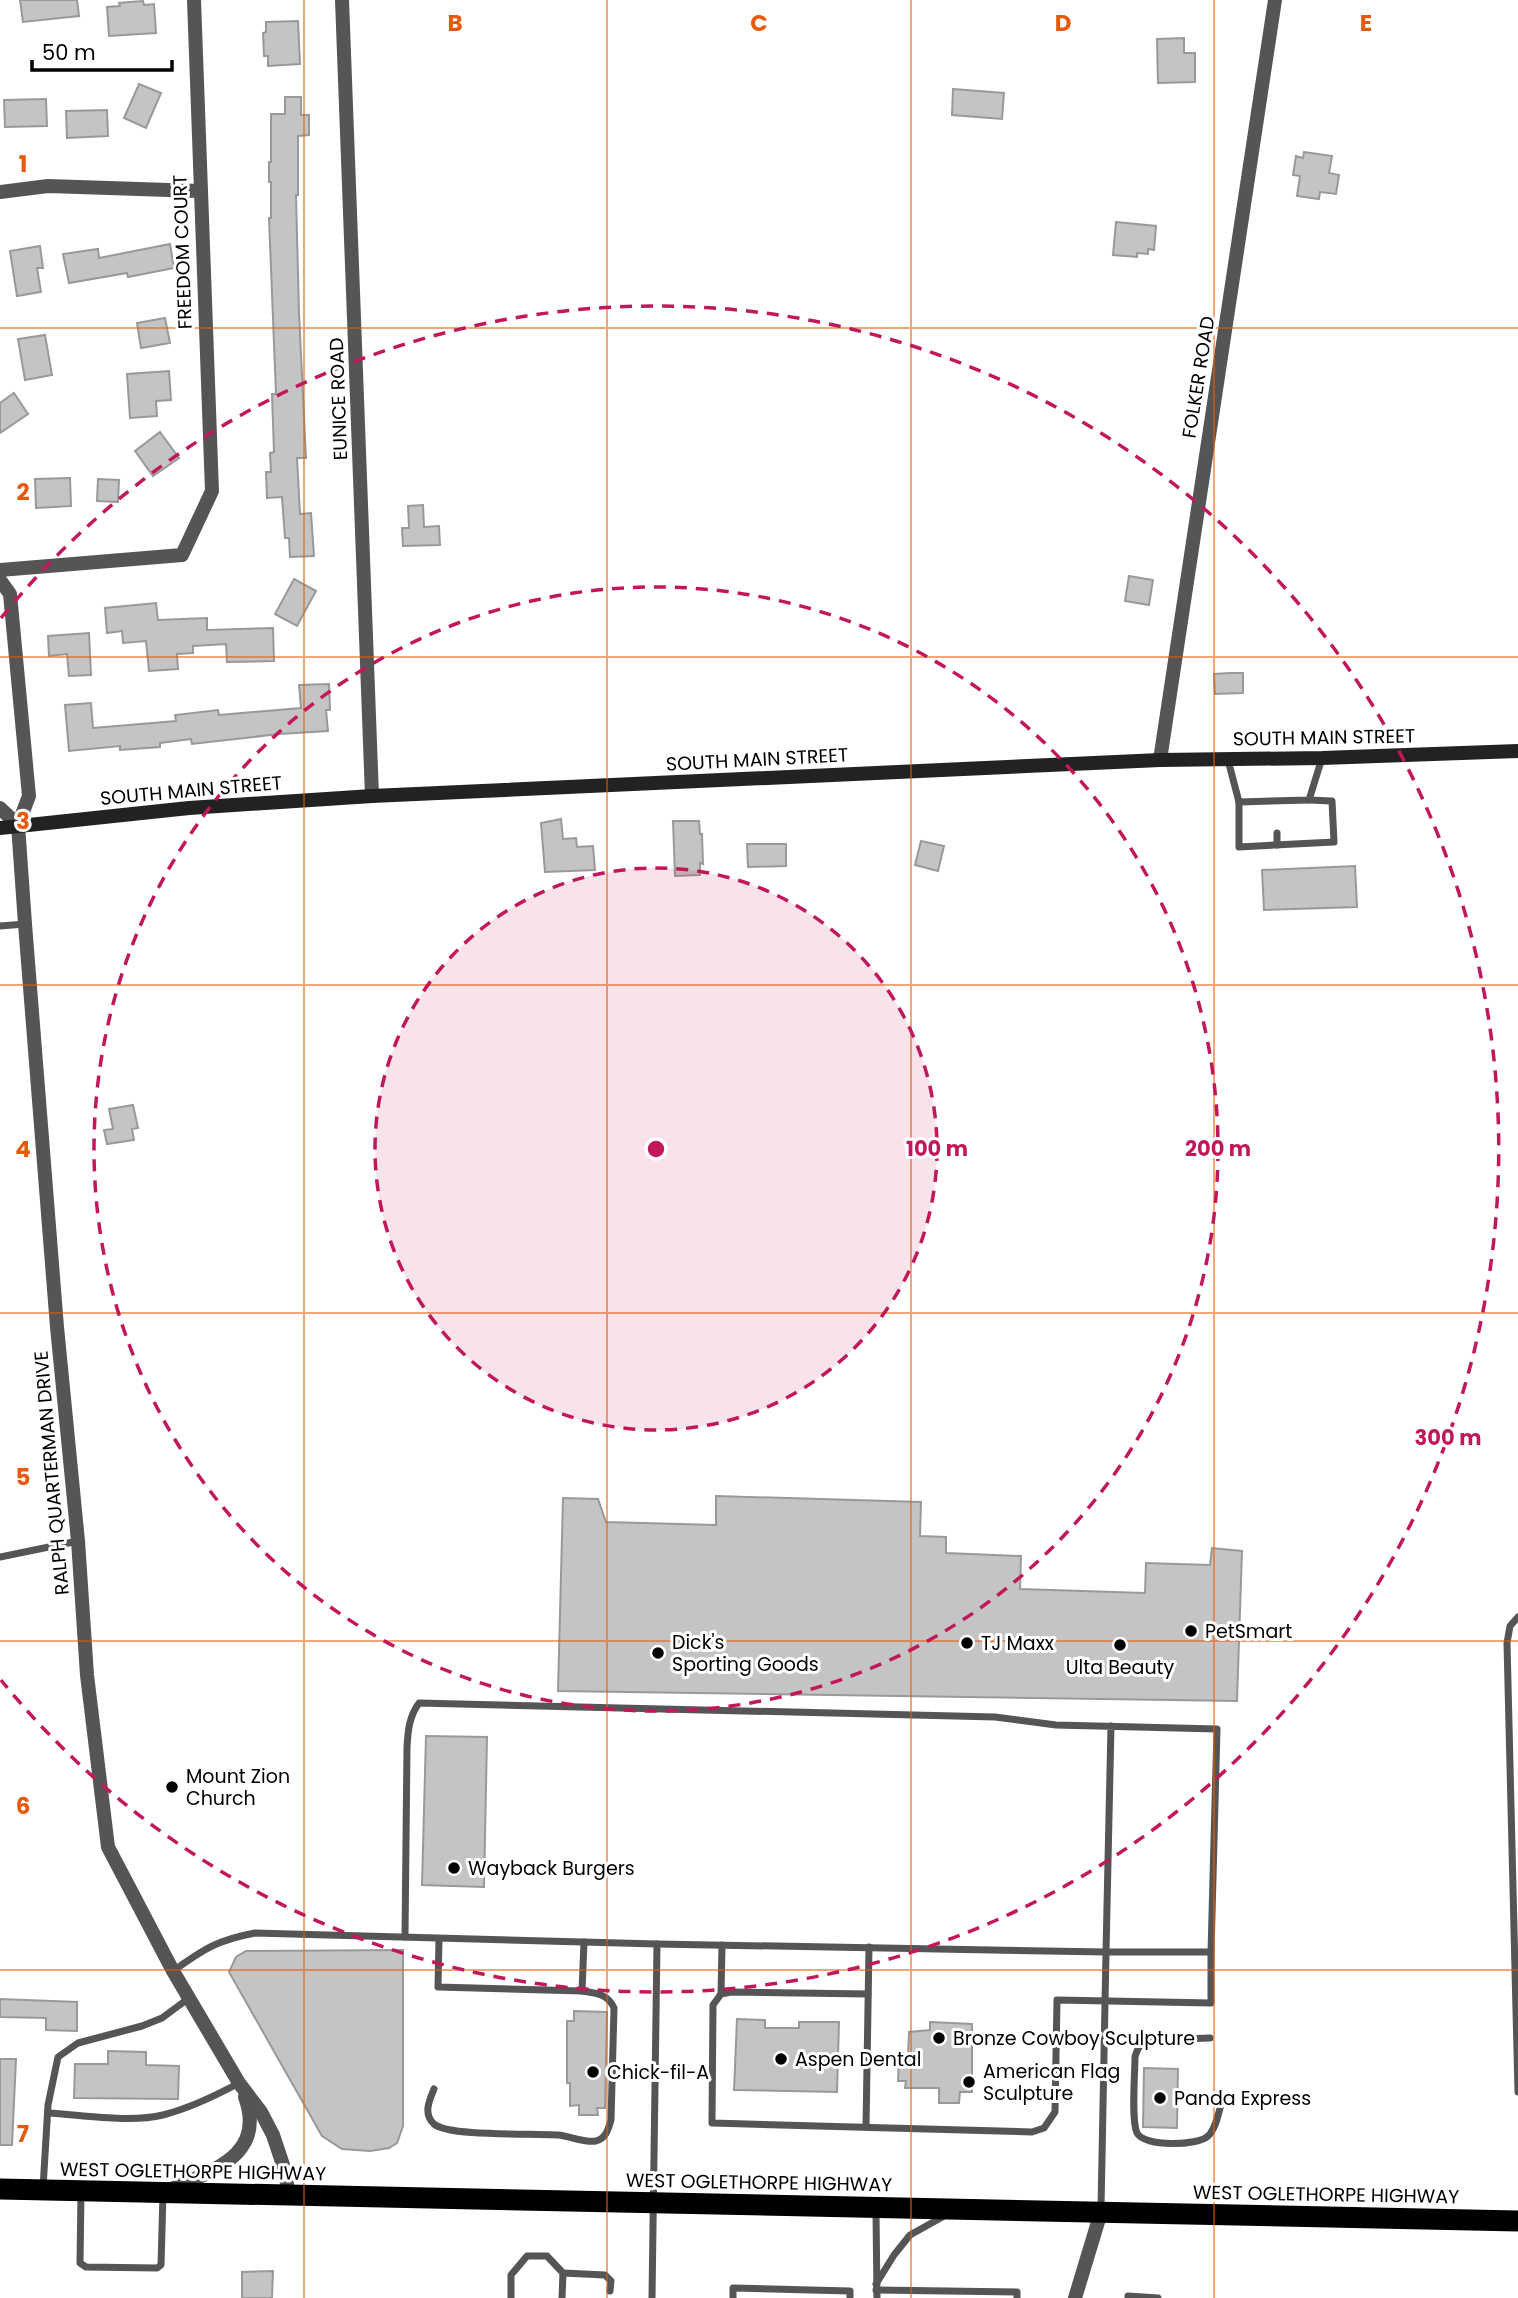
<svg xmlns="http://www.w3.org/2000/svg" width="1518" height="2298" viewBox="0 0 1518 2298" font-family="Poppins,sans-serif">
  <style>
    .building { fill: #c4c4c4; stroke: #999; stroke-width: 2 }
    .lines { fill: none; stroke-linecap: round; stroke-linejoin: round }
    .lane { stroke: #555; stroke-width: 7 }
    .street { stroke: #555; stroke-width: 14 }
    .secondary { stroke: #222; stroke-width: 14 }
    .highway { stroke: #000; stroke-width: 21 }
    .grid { fill: none; stroke: #e8590c; stroke-width: 2; stroke-opacity: 0.55 }
    .ring { fill: none; stroke: #c2185b; stroke-width: 3.5; stroke-dasharray: 12 9 }
    .poi-dot { fill: #000; stroke: #fff; stroke-width: 2.5 }
    .labels { text-anchor: middle; stroke-width: 6; stroke-linejoin: round; paint-order: stroke }
    .street-label { font-size: 19px; fill: #000; stroke: #fff }
    .poi-label { font-size: 19px; fill: #000; stroke: #fff; text-anchor: start }
    .grid-label { font-size: 23px; text-anchor: middle; font-weight: bold; fill: #e8590c; stroke: #fff; stroke-width: 6; stroke-linejoin: round; paint-order: stroke }
    .centre { fill: #c2185b; stroke: #fff; stroke-width: 3.5 }
    .ring-label { font-size: 21px; text-anchor: middle; font-weight: bold; fill: #c2185b; stroke: #fff; stroke-width: 6; stroke-linejoin: round; paint-order: stroke }
  </style>
  <rect width="100%" height="100%" fill="#fff"/>
  <!-- building -->
  <g class="building">
    <polygon points="20,0 77,0 79,16 23,22"/>
    <polygon points="143,1 144,5 154,4 156,33 109,36 107,7 120,6 119,3"/>
    <polygon points="298,21 300,64 268,66 268,56 264,56 263,33 266,32 266,22"/>
    <polygon points="1184,38 1184,53 1195,53 1195,82 1158,83 1157,39"/>
    <polygon points="139,84 161,93 146,128 124,118"/>
    <polygon points="953,89 1004,93 1002,119 952,115"/>
    <polygon points="285,97 301,97 301,115 309,115 309,135 298,136 298,195 296,195 299,313 306,458 297,458 300,514 311,513 314,556 290,557 289,538 285,538 282,497 267,498 266,472 271,472 270,453 274,452 272,394 276,394 269,218 271,218 271,182 269,182 269,162 271,162 271,114 285,114"/>
    <polygon points="46,99 47,126 5,127 4,100"/>
    <polygon points="107,110 108,136 67,138 66,111"/>
    <polygon points="1304,152 1332,156 1329,173 1339,175 1336,194 1320,192 1319,199 1297,196 1300,176 1293,175 1296,156 1303,158"/>
    <polygon points="1116,222 1156,226 1154,250 1148,249 1148,254 1137,253 1137,257 1113,255"/>
    <polygon points="170,244 174,268 128,277 127,273 69,283 63,254 98,249 99,258"/>
    <polygon points="40,246 43,268 37,268 41,292 17,296 10,251"/>
    <polygon points="165,318 170,343 141,348 137,323"/>
    <polygon points="45,335 52,375 25,380 18,339"/>
    <polygon points="169,371 171,400 156,401 157,416 130,418 127,374"/>
    <polygon points="14,393 28,414 0,433 0,403"/>
    <polygon points="160,432 179,458 153,476 135,451"/>
    <polygon points="70,478 71,506 36,508 35,479"/>
    <polygon points="98,479 119,480 118,502 97,501"/>
    <polygon points="423,505 424,527 439,526 440,545 403,546 402,528 409,528 408,506"/>
    <polygon points="1129,576 1153,580 1149,605 1125,601"/>
    <polygon points="294,579 316,591 297,626 275,614"/>
    <polygon points="156,603 158,620 207,618 207,630 273,628 274,661 227,662 226,644 193,646 193,653 177,654 178,669 149,671 146,641 123,643 122,631 107,633 105,608"/>
    <polygon points="89,633 91,675 69,676 67,654 49,656 48,636"/>
    <polygon points="1230,673 1243,673 1243,693 1215,694 1214,674"/>
    <polygon points="329,684 330,710 326,710 328,731 279,734 192,744 191,739 160,743 160,747 120,750 120,746 69,751 65,705 91,703 93,728 176,721 175,715 218,710 219,715 301,708 299,685"/>
    <polygon points="561,819 563,839 576,838 577,847 593,846 595,870 545,872 541,823"/>
    <polygon points="673,821 699,821 700,834 702,834 703,864 700,863 700,875 675,876"/>
    <polygon points="921,841 944,846 938,871 915,865"/>
    <polygon points="747,844 786,844 786,866 748,867"/>
    <polygon points="1355,866 1357,907 1264,910 1262,870"/>
    <polygon points="133,1105 138,1128 132,1129 134,1140 107,1144 104,1130 113,1129 109,1109"/>
    <polygon points="716,1496 921,1502 920,1536 946,1537 946,1553 1021,1556 1020,1589 1145,1593 1146,1563 1210,1565 1212,1548 1242,1551 1237,1701 558,1691 563,1498 598,1499 606,1522 716,1525"/>
    <polygon points="426,1736 487,1737 484,1887 422,1885"/>
    <polygon points="403,1950 403,2126 397,2143 389,2148 370,2151 342,2149 322,2136 229,1972 236,1957 246,1951"/>
    <polygon points="0,1999 77,2002 77,2031 46,2030 46,2018 0,2017"/>
    <polygon points="574,2011 607,2012 605,2108 597,2108 598,2115 579,2115 579,2105 570,2106 570,2083 567,2083 567,2021 574,2021"/>
    <polygon points="737,2019 765,2020 765,2028 799,2028 799,2022 839,2022 837,2092 734,2090"/>
    <polygon points="930,2022 972,2024 972,2092 960,2092 959,2103 939,2103 939,2088 905,2088 906,2081 898,2081 899,2057 908,2056 909,2032 930,2030"/>
    <polygon points="108,2051 146,2052 146,2065 179,2066 178,2099 74,2098 75,2064 108,2064"/>
    <polygon points="0,2059 16,2059 12,2145 0,2145"/>
    <polygon points="1144,2068 1178,2069 1177,2128 1143,2127"/>
    <polygon points="273,2271 272,2298 242,2298 242,2272"/>
  </g>
  <g class="lines">
    <!-- lane -->
    <g class="lane">
      <polyline points="1228,760 1239,802 1309,800 1322,758"/>
      <polyline points="1239,802 1239,847 1334,842 1332,801 1309,800"/>
      <polyline points="1277,833 1277,845"/>
      <polyline points="0,926 25,924"/>
      <polyline points="0,1557 78,1541"/>
      <polyline points="1518,1617 1510,1626 1507,1643 1518,2092"/>
      <path d="M 405,1937 L 407,1747 C 408,1730 409,1717 419,1703 L 995,1717 L 1056,1725 L 1217,1729 L 1211,1952 L 1106,1952 L 1111,1726"/>
      <polyline points="439,1939 438,1987 582,1991 584,1942"/>
      <path d="M 173,1971 C 204,1949 217,1940 255,1933 L 657,1944 L 1106,1952 L 1101,2209"/>
      <polyline points="721,1994 722,1945"/>
      <polyline points="868,1994 731,1992 721,1994 713,2005 712,2123 1032,2132 1044,2128 1055,2112 1057,2000 1211,2003 1211,1952"/>
      <path d="M 1210,2038 L 1152,2040 C 1141,2043 1138,2046 1135,2057 C 1135,2073 1131,2120 1137,2133 C 1144,2147 1198,2146 1208,2136 C 1216,2129 1219,2111 1222,2101"/>
      <path d="M 434,2089 C 429,2101 423,2114 434,2124 C 449,2137 534,2133 558,2135 C 570,2136 584,2143 596,2141 C 606,2138 608,2130 611,2120 L 614,2008 C 608,1994 596,1993 582,1991"/>
      <path d="M 48,2113 C 83,2115 130,2123 163,2115 C 190,2108 215,2096 239,2083"/>
      <polyline points="866,2127 869,1947"/>
      <polyline points="43,2188 48,2105 58,2057 78,2043 142,2026 162,2018 189,1998"/>
      <polyline points="81,2192 80,2263 86,2267 157,2268 161,2265 163,2194"/>
      <polyline points="876,2211 877,2298"/>
      <polyline points="563,2273 605,2275 611,2281 610,2291"/>
      <polyline points="876,2284 894,2255 910,2235 946,2215"/>
      <polyline points="876,2290 1017,2292 1017,2298"/>
      <polyline points="511,2298 511,2275 527,2256 547,2256 563,2273 562,2298"/>
      <polyline points="652,2298 657,1944"/>
      <polyline points="733,2298 733,2288 850,2291 850,2298"/>
      <polyline points="1128,2298 1128,2296 1158,2298"/>
    </g>
    <!-- street -->
    <g class="street">
      <polyline points="342,0 372,796"/>
      <polyline points="0,192 48,186 199,191"/>
      <polyline points="0,570 182,555 212,491 194,0"/>
      <polyline points="0,580 10,594 29,796 18,825 25,924 57,1327 78,1541 87,1675 108,1847 173,1971 239,2083 261,2112 273,2135 286,2174 288,2195"/>
      <polyline points="1160,760 1275,0"/>
      <polyline points="0,808 18,825"/>
      <path d="M 167,2191 C 210,2171 267,2157 245,2097"/>
      <polyline points="1075,2298 1101,2212"/>
    </g>
    <!-- secondary -->
    <polyline class="secondary" points="0,828 189,808 372,796 1160,760 1322,758 1518,751"/>
    <!-- highway -->
    <polyline class="highway" points="0,2189 1518,2221"/>
  </g>
  <!-- grid -->
  <path class="grid" d="M 304,0 L 304,2298M 607,0 L 607,2298M 911,0 L 911,2298M 1214,0 L 1214,2298M 0,328 L 1518,328M 0,657 L 1518,657M 0,985 L 1518,985M 0,1313 L 1518,1313M 0,1641 L 1518,1641M 0,1970 L 1518,1970"/>
  <!-- distance rings -->
  <circle cx="656" cy="1149" r="281" fill="#c2185b" fill-opacity=".12"/>
  <g class="ring">
    <circle cx="656" cy="1149" r="281"/>
    <circle cx="656" cy="1149" r="562"/>
    <path d="M1 618A843 843 0 1 1 1 1680"/>
  </g>
  <!-- markers -->
  <g class="poi-dot">
    <circle cx="1191" cy="1631" r="7"/>
    <circle cx="967" cy="1643" r="7"/>
    <circle cx="1120" cy="1645" r="7"/>
    <circle cx="658" cy="1653" r="7"/>
    <circle cx="172" cy="1787" r="7"/>
    <circle cx="454" cy="1868" r="7"/>
    <circle cx="939" cy="2038" r="7"/>
    <circle cx="781" cy="2059" r="7"/>
    <circle cx="593" cy="2072" r="7"/>
    <circle cx="969" cy="2082" r="7"/>
    <circle cx="1160" cy="2098" r="7"/>
  </g>
  <g class="labels">
    <!-- street labels -->
    <g class="street-label">
      <text transform="translate(182 252) rotate(-92)" y="7">FREEDOM COURT</text>
      <text transform="translate(1198 377) rotate(-81)" y="7">FOLKER ROAD</text>
      <text transform="translate(338 399) rotate(-92)" y="7">EUNICE ROAD</text>
      <text transform="translate(1324 737) rotate(-1)" y="7">SOUTH MAIN STREET</text>
      <text transform="translate(757 759) rotate(-3)" y="7">SOUTH MAIN STREET</text>
      <text transform="translate(191 790) rotate(-5)" y="7">SOUTH MAIN STREET</text>
      <text transform="translate(51 1473) rotate(-95)" y="7">RALPH QUARTERMAN DRIVE</text>
      <text transform="translate(193 2171) rotate(1)" y="7">WEST OGLETHORPE HIGHWAY</text>
      <text transform="translate(759 2182) rotate(1)" y="7">WEST OGLETHORPE HIGHWAY</text>
      <text transform="translate(1326 2194) rotate(1)" y="7">WEST OGLETHORPE HIGHWAY</text>
    </g>
    <!-- poi labels -->
    <g class="poi-label">
      <text x="1205" y="1638">PetSmart</text>
      <text x="672" y="1649">Dick's<tspan x="672" dy="22">Sporting Goods</tspan></text>
      <text x="981" y="1650">TJ Maxx</text>
      <text x="1120" y="1674" text-anchor="middle">Ulta Beauty</text>
      <text x="186" y="1783">Mount Zion<tspan x="186" dy="22">Church</tspan></text>
      <text x="468" y="1875">Wayback Burgers</text>
      <text x="953" y="2045">Bronze Cowboy Sculpture</text>
      <text x="795" y="2066">Aspen Dental</text>
      <text x="983" y="2078">American Flag<tspan x="983" dy="22">Sculpture</tspan></text>
      <text x="607" y="2079">Chick-fil-A</text>
      <text x="1174" y="2105">Panda Express</text>
    </g>
  </g>
  <g class="grid-label">
    <text x="455" y="31">B</text>
    <text x="759" y="31">C</text>
    <text x="1063" y="31">D</text>
    <text x="1366" y="31">E</text>
    <text x="23" y="172">1</text>
    <text x="23" y="500">2</text>
    <text x="23" y="829">3</text>
    <text x="23" y="1157">4</text>
    <text x="23" y="1485">5</text>
    <text x="23" y="1814">6</text>
    <text x="23" y="2142">7</text>
  </g>
  <circle cx="656" cy="1149" r="10" class="centre"/>
  <g class="ring-label">
    <text x="937" y="1156">100 m</text>
    <text x="1218" y="1156">200 m</text>
    <text x="1448" y="1445">300 m</text>
  </g>
  <!-- scale -->
  <path d="M32 60v10h140v-10" fill="none" stroke="#000000" stroke-width="3.5"/>
  <text x="42" y="60" font-size="21" fill="#000000" stroke="#ffffff" stroke-width="5" paint-order="stroke">50 m</text>
</svg>
